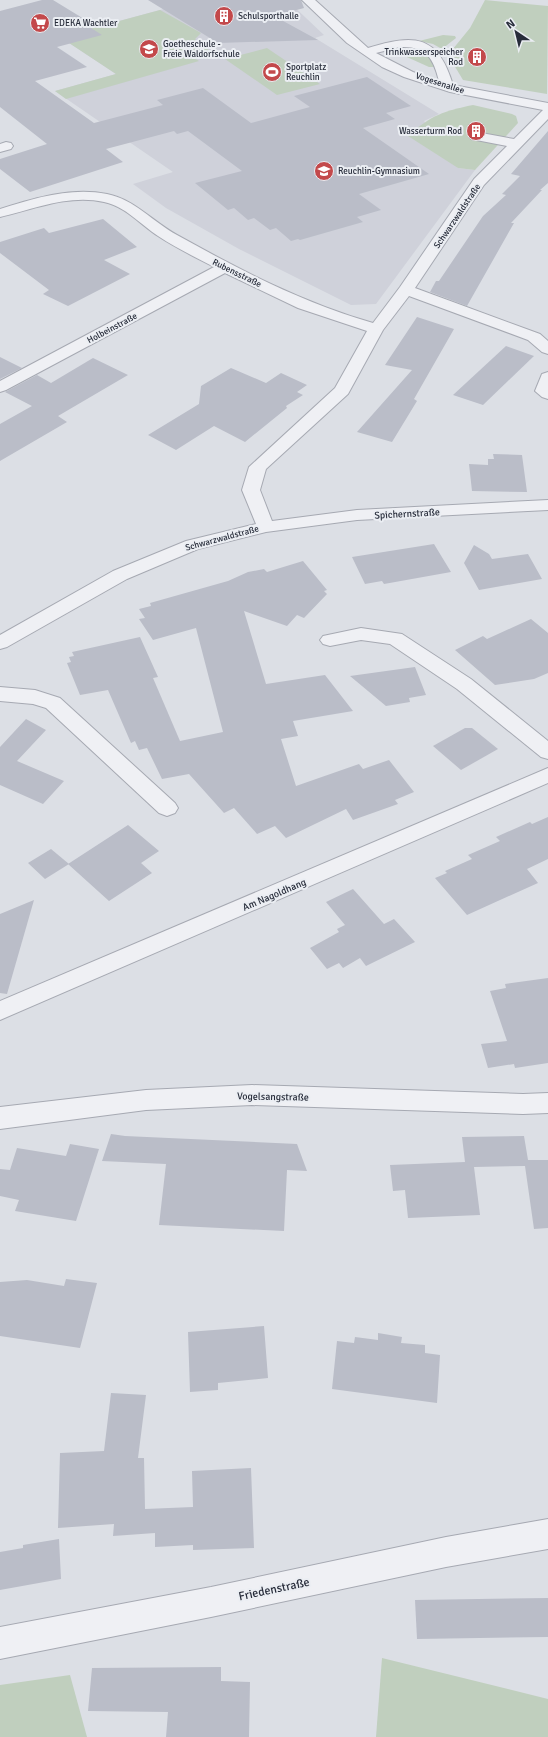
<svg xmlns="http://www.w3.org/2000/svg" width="548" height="1737" viewBox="0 0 548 1737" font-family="Signika,sans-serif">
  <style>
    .built { fill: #cfd1da }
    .green { fill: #c0cfbe }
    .building { fill: #babdc8 }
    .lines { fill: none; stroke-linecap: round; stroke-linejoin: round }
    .minor-casing { stroke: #a6a9b2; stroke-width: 2 }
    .minor { fill: #eff0f4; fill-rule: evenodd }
    .labels { text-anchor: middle; stroke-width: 4; stroke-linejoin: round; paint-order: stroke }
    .far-poi-label { font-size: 9px; fill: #272c3a; stroke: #ebeef3; text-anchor: start }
    .far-street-label { font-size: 9px; fill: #272c3a; stroke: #ebeef3 }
    .street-label { font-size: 10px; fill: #272c3a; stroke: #ebeef3 }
    .near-street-label { font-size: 12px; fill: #272c3a; stroke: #ebeef3 }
  </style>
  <rect width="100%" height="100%" fill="#dcdfe5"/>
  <!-- built -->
  <polygon class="built" points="197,0 287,0 324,35 315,38 439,114 424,121 458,168 475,170 376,304 351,305 239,249 166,208 133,184 173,172 55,91 116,74 60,37"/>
  <!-- green -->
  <g class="green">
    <polygon points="485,0 548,6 547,94 463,80 448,55 470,28"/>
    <polygon points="160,10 201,33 195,39 211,52 192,57 199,61 66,99 55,91 116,74 60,37"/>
    <polygon points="443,35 455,36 456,38 442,49 433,44 419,41"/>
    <path d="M 401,47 C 417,47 430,50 434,67 L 429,67 L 389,49 Z"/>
    <polygon points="267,48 320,84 277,95 225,59"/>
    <path d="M 473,105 L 512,114 L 516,116 L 518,123 L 475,170 L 458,168 L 408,136 C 431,115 444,111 473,105 Z"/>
    <polygon points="382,1658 548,1699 548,1737 376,1737"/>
    <polygon points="70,1675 87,1737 0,1737 0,1685"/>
  </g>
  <!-- building -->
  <g class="building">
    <polygon points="42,0 53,0 89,22 85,24 102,35 57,47 87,67 35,81 94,123 163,105 157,100 203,88 251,123 310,107 294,96 367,77 411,106 386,113 395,119 363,128 429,174 359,194 381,210 357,217 363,222 300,240 298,239 291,241 276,228 270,230 254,218 248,220 234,208 228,210 195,183 242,171 188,131 177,134 174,131 106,149 123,162 30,192 0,169 0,159 47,144 0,107 0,11"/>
    <polygon points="148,0 301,0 304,8 274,16 318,40 218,43"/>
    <polygon points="548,131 548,183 540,190 542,190 511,223 514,223 467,306 430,292 436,281 439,281 483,216 506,195 502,194 520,176 511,174"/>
    <polygon points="103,219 137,247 104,260 130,274 68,306 43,294 49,290 0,253 0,242 44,228 49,233"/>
    <polygon points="417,317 454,329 414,399 417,401 392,442 357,432 412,370 385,365"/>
    <polygon points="506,346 534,356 483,405 453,395"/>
    <polygon points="0,357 22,368 0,379"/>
    <polygon points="93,358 128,375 58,416 67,422 0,461 0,424 32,406 5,392 37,375 51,383"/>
    <polygon points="231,368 266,383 281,373 307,385 297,392 303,395 286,406 287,408 245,442 214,426 176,450 148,435 199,404 201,386"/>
    <polygon points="493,454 522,455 527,492 472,491 469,464 488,465 488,459 494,459"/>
    <polygon points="434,544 451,572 384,584 382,581 365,584 352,557"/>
    <polygon points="474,545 489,554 492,559 528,554 542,579 479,590 464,563"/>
    <polygon points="303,561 327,590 324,591 327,594 304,618 297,615 287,626 244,611 266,684 325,675 353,711 293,721 298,736 281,739 296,786 359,764 363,769 389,760 414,792 395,800 398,804 353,820 346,809 286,838 275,826 257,834 234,808 224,813 189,774 162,779 147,748 139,750 135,741 131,743 108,690 80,695 67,663 71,662 69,657 74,656 72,652 140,637 158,677 153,678 180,741 223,732 196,628 153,640 139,619 145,618 139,609 151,606 150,603 228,581 248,572 264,569 267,572"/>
    <polygon points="531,619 548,633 548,673 534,679 495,685 455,650 483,636 487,639"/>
    <polygon points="415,667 426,695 409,698 410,702 386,706 350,676"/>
    <polygon points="26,719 46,730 17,761 64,781 43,804 0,785 0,747"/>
    <polygon points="465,728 472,728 498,749 461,770 433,746"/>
    <polygon points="548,817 548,859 527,869 538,883 467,915 435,878 447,873 445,871 472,859 468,855 500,841 496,837 530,822 532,824"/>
    <polygon points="128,825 159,851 141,863 152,873 109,901 68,864"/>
    <polygon points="51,849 69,864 45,879 28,863"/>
    <polygon points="353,889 384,924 394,919 415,942 366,966 360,958 343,968 339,963 327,969 310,948 339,932 337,929 345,925 326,902"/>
    <polygon points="34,900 7,994 0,993 0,914"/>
    <polygon points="548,978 548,1063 515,1068 514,1064 488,1068 481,1044 507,1041 490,991 506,988 505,984"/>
    <polygon points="111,1134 125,1136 297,1144 307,1171 287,1170 284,1231 159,1225 166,1164 102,1161"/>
    <polygon points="524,1136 528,1160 548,1160 548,1228 534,1229 525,1166 474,1167 480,1215 408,1218 405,1190 393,1191 390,1165 465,1162 462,1137"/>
    <polygon points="70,1144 99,1149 76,1221 15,1211 19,1200 0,1196 0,1169 10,1170 17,1148 66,1156"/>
    <polygon points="66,1279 97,1283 80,1348 0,1336 0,1282 27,1280 64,1286"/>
    <polygon points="264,1326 268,1378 218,1383 218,1390 190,1392 188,1332"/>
    <polygon points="378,1333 402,1337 401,1343 425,1345 425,1353 440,1355 437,1403 332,1389 337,1341 354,1343 355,1337 378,1340"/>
    <polygon points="111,1393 146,1395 138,1458 144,1458 145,1509 193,1507 192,1471 251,1468 254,1548 193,1550 193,1545 155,1547 155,1533 113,1536 114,1524 58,1528 60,1453 104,1451"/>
    <polygon points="59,1539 61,1579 0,1590 0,1552 23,1548 23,1545"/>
    <polygon points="548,1598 548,1637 417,1639 415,1600"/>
    <polygon points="221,1667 221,1681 250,1682 249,1737 166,1737 168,1712 88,1711 92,1668"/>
  </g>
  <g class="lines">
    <defs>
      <g id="minor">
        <path d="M 302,0 L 315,0 L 368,48 C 414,34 438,34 453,85 L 548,103 L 548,119 L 484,185 L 415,288 L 540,334 L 548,341 L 548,354 L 542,352 L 528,340 L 409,296 L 383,330 L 348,394 L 266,469 L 260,490 L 272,521 L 357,510 L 548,500 L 548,510 L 357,520 L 266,532 L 198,549 L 127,579 L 7,647 L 0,649 L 0,635 L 113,571 L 186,541 L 256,524 L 242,490 L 249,467 L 335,388 L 367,331 L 298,308 L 225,273 L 6,390 L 0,392 L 0,381 L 214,267 C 195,257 176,248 158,236 C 141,225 125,206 104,202 C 69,194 34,209 0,217 L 0,209 C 35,198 71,187 107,194 C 134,199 153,222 177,235 C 240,270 303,303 373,323 L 400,287 L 474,179 L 507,146 L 471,139 L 469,136 L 471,133 L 476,132 L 514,139 L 543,110 L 450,92 L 404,77 L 382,67 L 347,43 ZM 400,47 C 426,46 433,57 439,81 L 413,72 L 376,53 Z"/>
        <polygon points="6,142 11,143 13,146 11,149 0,152 0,144"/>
        <polygon points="548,372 548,399 542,397 535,391 542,374"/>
        <polygon points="361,628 402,634 471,679 548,741 548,759 541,757 457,689 390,644 361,640 330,646 323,644 320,640 323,636"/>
        <polygon points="0,687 35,690 60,698 175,803 178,808 175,813 167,816 159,813 46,708 33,704 0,701"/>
        <polygon points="548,768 548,783 0,1020 0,1001"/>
        <polygon points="252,1085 523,1094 548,1093 548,1113 523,1114 252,1105 146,1110 0,1129 0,1107 146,1090"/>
        <polygon points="548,1519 548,1549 446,1567 211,1617 0,1659 0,1627 211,1587 446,1537"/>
      </g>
    </defs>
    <!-- minor casing -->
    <use href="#minor" class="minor-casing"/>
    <!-- minor -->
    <use href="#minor" class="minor"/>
  </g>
  <!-- icons -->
  <defs>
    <symbol id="building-disc" viewBox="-11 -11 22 22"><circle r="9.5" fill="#c3494b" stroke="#ebeef3"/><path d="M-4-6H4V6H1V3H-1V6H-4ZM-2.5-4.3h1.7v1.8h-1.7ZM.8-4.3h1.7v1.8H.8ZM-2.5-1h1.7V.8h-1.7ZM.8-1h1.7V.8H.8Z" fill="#fff"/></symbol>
    <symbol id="supermarket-disc" viewBox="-11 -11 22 22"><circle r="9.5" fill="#c3494b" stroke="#ebeef3"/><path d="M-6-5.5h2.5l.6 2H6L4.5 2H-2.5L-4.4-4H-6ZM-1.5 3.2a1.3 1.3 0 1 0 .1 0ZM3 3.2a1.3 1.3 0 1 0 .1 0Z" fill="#fff"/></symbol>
    <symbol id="school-disc" viewBox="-11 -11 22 22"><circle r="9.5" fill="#c3494b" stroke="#ebeef3"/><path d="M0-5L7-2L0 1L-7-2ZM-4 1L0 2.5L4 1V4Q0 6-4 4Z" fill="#fff"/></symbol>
    <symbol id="stadium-disc" viewBox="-11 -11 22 22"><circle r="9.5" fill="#c3494b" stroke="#ebeef3"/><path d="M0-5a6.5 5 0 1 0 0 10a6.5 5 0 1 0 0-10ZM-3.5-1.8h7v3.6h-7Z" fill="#fff"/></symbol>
  </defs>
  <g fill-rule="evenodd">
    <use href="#building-disc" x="213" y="5" width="22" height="22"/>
    <use href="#supermarket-disc" x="29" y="12" width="22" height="22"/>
    <use href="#school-disc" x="138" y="38" width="22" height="22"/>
    <use href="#building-disc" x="466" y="46" width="22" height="22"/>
    <use href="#stadium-disc" x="261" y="61" width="22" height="22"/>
    <use href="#building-disc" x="465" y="120" width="22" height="22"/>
    <use href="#school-disc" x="313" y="160" width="22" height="22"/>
  </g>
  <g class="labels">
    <!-- far-poi labels -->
    <g class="far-poi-label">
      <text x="238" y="19">Schulsporthalle</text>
      <text x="54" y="26">EDEKA Wachtler</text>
      <text x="163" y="47">Goetheschule -<tspan x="163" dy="10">Freie Waldorfschule</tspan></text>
      <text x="463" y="55" text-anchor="end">Trinkwasserspeicher<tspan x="463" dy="10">Rod</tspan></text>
      <text x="286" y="70">Sportplatz<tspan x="286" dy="10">Reuchlin</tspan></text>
      <text x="462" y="134" text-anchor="end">Wasserturm Rod</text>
      <text x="338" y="174">Reuchlin-Gymnasium</text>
    </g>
    <!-- far-street labels -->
    <g class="far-street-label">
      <text transform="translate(440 83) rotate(18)" y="3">Vogesenallee</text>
      <text transform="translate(457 216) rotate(-56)" y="3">Schwarzwaldstraße</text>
      <text transform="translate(237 273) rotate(26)" y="3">Rubensstraße</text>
      <text transform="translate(112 328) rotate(-28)" y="3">Holbeinstraße</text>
      <text transform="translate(222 538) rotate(-15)" y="3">Schwarzwaldstraße</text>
    </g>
    <!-- street labels -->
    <g class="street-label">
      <text transform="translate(407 513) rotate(-3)" y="4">Spichernstraße</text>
      <text transform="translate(274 894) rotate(-23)" y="4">Am Nagoldhang</text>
      <text transform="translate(273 1096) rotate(1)" y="4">Vogelsangstraße</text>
    </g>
    <!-- near-street labels -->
    <g class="near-street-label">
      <text transform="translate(274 1589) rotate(-12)" y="4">Friedenstraße</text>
    </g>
  </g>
  <!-- north arrow -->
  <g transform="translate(516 32) rotate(325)" stroke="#ebeef3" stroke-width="3" paint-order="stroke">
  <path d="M0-3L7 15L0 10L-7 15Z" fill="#272c3a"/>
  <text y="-6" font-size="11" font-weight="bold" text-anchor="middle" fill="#272c3a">N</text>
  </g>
</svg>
